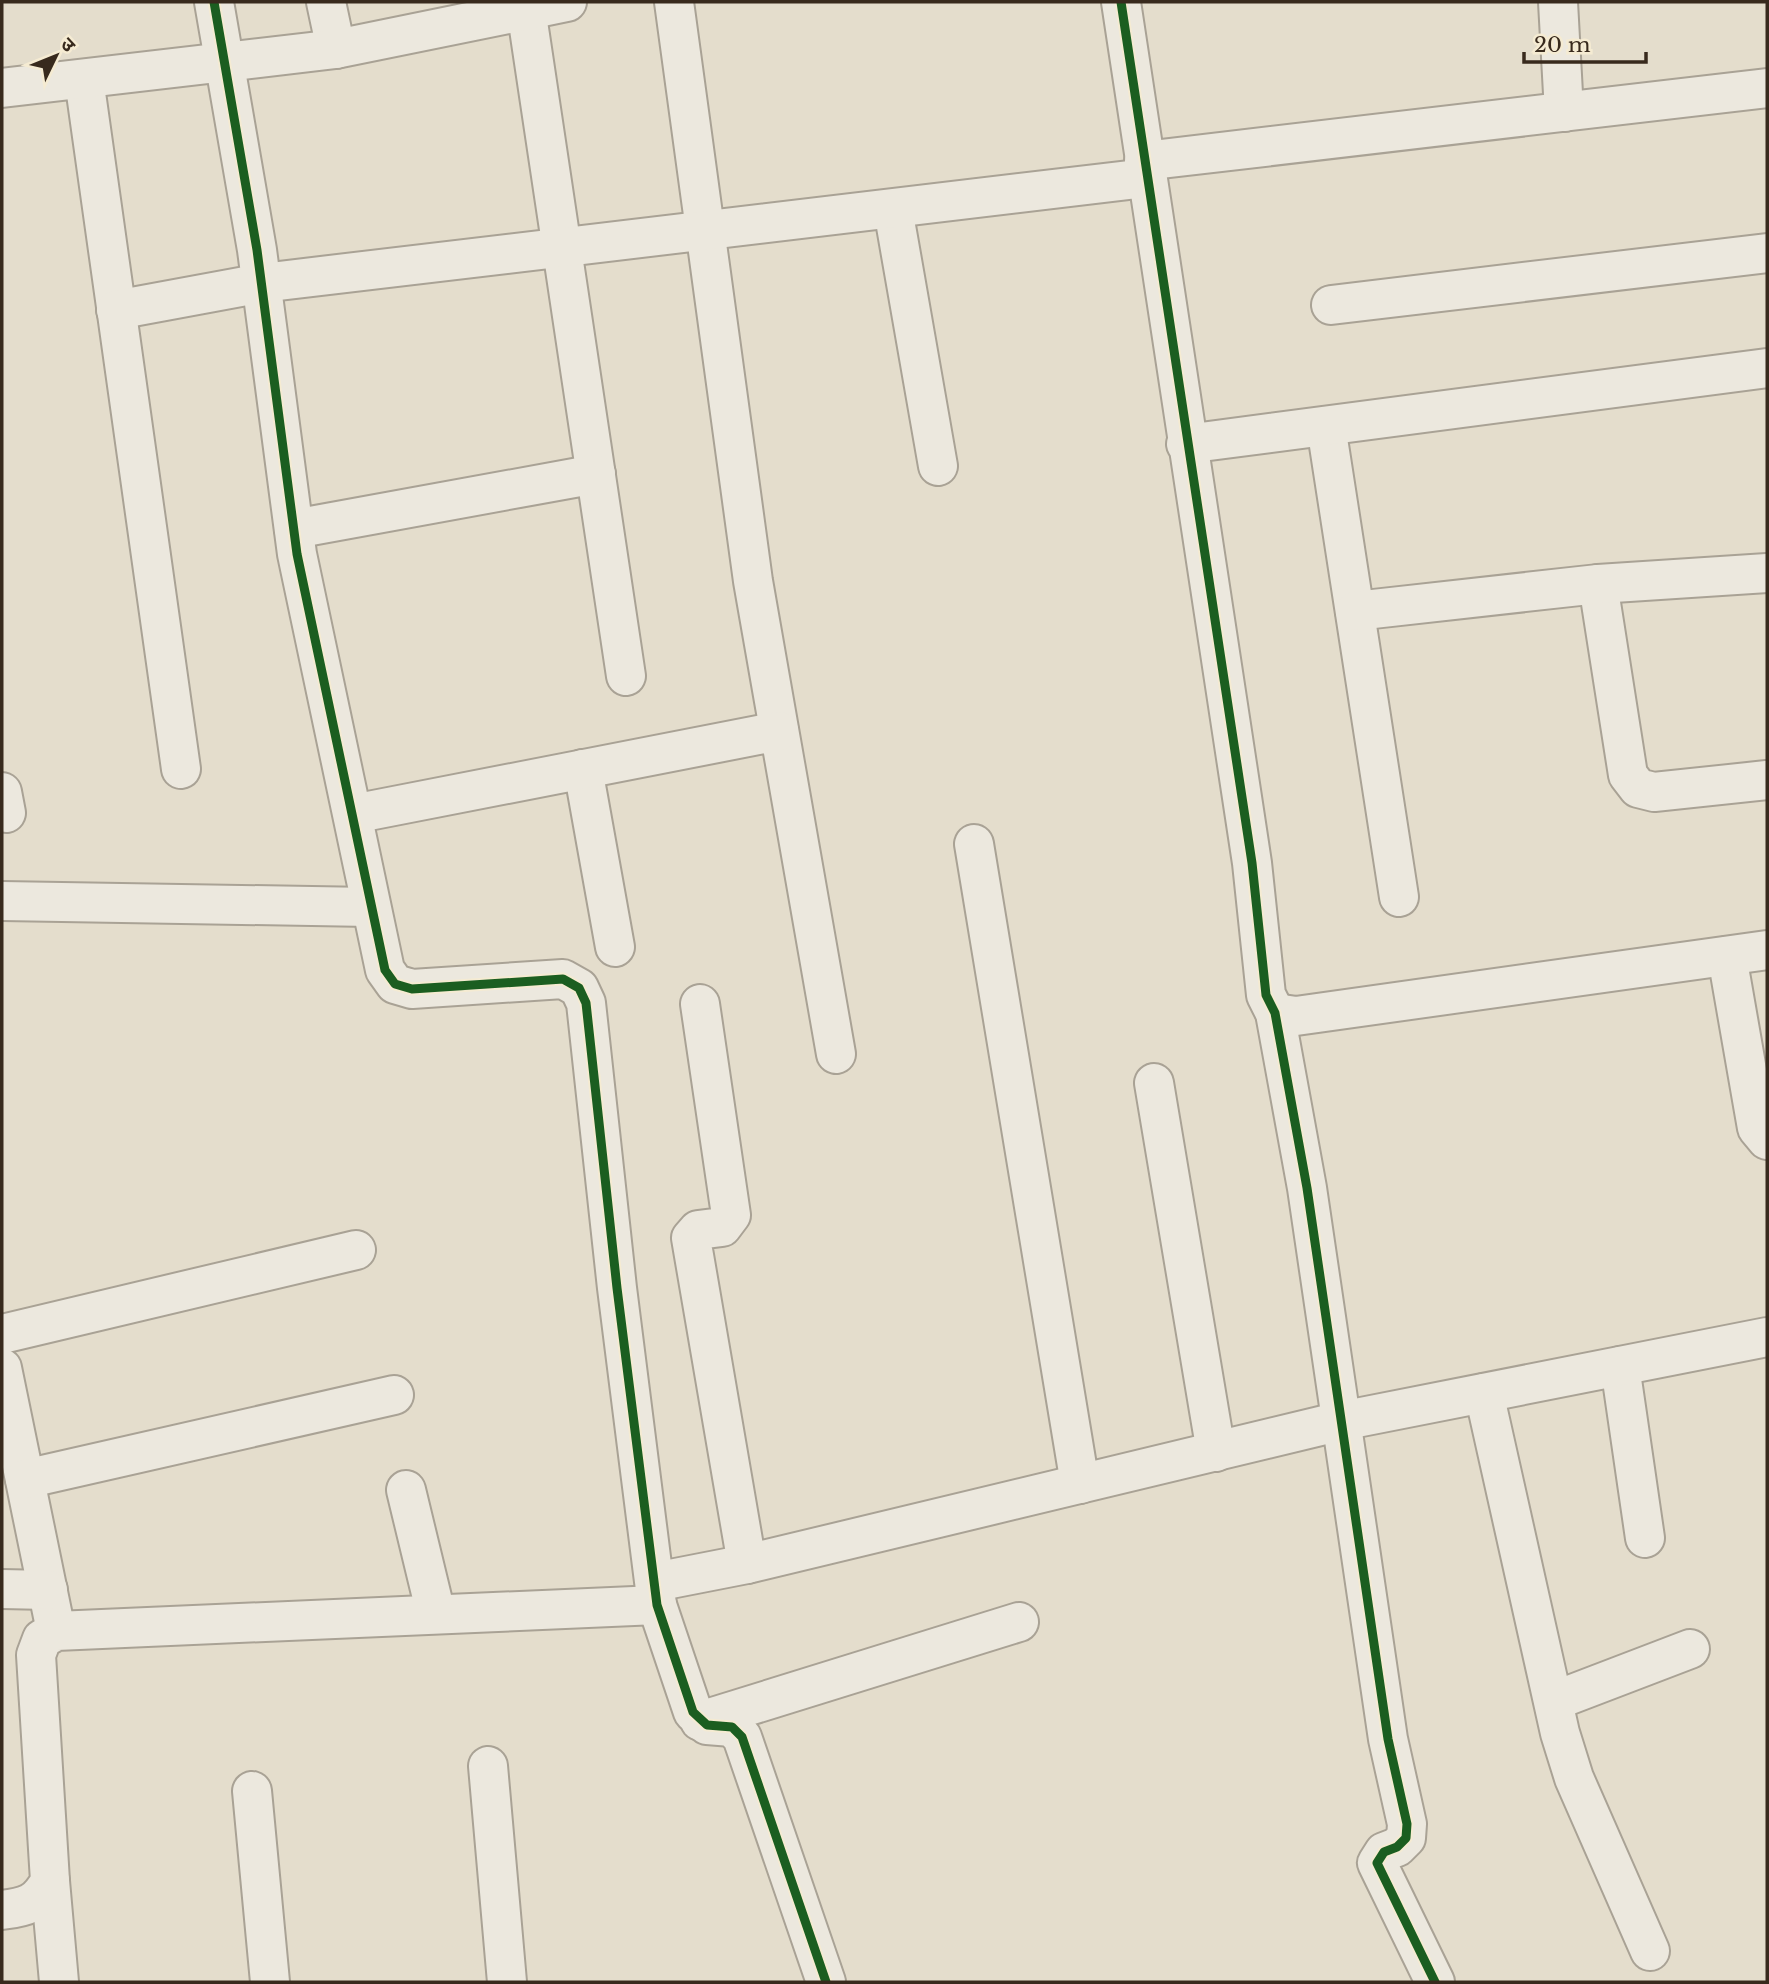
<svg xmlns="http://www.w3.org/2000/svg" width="1769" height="1984" viewBox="0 0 1769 1984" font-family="'Libre Baskerville','Noto Sans Devanagari',serif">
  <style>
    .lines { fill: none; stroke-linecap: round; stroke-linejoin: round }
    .minor-casing { stroke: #a9a295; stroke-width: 42 }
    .minor { stroke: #ece8de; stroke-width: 38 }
    .cycleway-casing { stroke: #f5ebd2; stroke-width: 13 }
    .cycleway { stroke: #1b5e20; stroke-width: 9 }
  </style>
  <rect width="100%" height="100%" fill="#e4ddcc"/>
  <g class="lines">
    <defs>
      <g id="minor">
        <polyline points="214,2 257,250 297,554 385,970 395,984 412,989 563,979 579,988 586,1003 617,1288 657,1605 693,1712 707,1725 732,1727 742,1737 826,1982"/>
        <polyline points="326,2 336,49"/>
        <polyline points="525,2 626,676"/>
        <polyline points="674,2 753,581 836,1054"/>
        <polyline points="1121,2 1252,863 1266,995 1275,1013 1307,1188 1388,1739 1407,1824 1406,1838 1397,1847 1384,1852 1377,1863 1435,1982"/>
        <polyline points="1558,2 1564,112"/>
        <polyline points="84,79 181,769"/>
        <polyline points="2,88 336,49 567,2"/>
        <polyline points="1144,161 1767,88"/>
        <polyline points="893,209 938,466"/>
        <polyline points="1331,305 1767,253"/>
        <polyline points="116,310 262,283 1146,178"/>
        <polyline points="1326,426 1399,897"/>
        <polyline points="1186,444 1767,368"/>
        <polyline points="294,529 596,474"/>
        <polyline points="1598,584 1628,775 1638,788 1654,792 1767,780"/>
        <polyline points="1355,611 1598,584 1767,573"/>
        <polyline points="583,769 615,947"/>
        <polyline points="2,792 6,813"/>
        <polyline points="353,814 779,731"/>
        <polyline points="974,844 1080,1484"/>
        <polyline points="2,901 370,907"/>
        <polyline points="1727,956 1757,1128 1767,1140"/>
        <polyline points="700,1004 731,1215 722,1227 698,1230 691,1238 747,1564"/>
        <polyline points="1275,1013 1296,1016 1767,950"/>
        <polyline points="1154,1083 1216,1452"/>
        <polyline points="2,1334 356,1250"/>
        <polyline points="1620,1366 1645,1538"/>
        <polyline points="2,1368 56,1631"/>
        <polyline points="1484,1393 1560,1733 1574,1778 1650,1951"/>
        <polyline points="25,1479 394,1395"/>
        <polyline points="406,1490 436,1614"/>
        <polyline points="655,1582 747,1564 1341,1421 1767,1337"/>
        <polyline points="2,1589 48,1590"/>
        <polyline points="1554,1701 1690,1649"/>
        <polyline points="700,1721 1019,1622"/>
        <polyline points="488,1766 507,1982"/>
        <polyline points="252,1791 270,1982"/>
        <polyline points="50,1881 59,1982"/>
        <path d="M 2,1910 C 27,1907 37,1904 50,1881 L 36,1655 L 42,1639 L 56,1631 L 657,1605"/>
      </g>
    </defs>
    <!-- minor casing -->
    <use href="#minor" class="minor-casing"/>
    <!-- minor -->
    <use href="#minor" class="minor"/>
    <defs>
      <g id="cycleway">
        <polyline points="214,2 257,250 297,554 385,970 395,984 412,989 563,979 579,988 586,1003 617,1288 657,1605 693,1712 707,1725 732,1727 742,1737 826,1982"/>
        <polyline points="1121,2 1252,863 1266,995 1275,1013 1307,1188 1388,1739 1407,1824 1406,1838 1397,1847 1384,1852 1377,1863 1435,1982"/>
      </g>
    </defs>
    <!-- cycleway casing -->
    <use href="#cycleway" class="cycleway-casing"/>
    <!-- cycleway -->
    <use href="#cycleway" class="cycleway"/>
  </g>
  <!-- border -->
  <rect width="1769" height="1984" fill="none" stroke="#382a1d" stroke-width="7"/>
  <!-- north arrow -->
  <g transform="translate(56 56) rotate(47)" stroke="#f5ebd2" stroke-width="5" paint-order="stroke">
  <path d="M0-5L12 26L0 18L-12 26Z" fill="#382a1d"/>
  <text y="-10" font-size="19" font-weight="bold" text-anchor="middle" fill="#382a1d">उ</text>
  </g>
  <!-- scale -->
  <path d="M1524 52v10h122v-10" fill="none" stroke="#382a1d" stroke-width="3.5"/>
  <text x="1534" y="52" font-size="21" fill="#382a1d" stroke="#f5ebd2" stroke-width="5" paint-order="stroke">20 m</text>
</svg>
